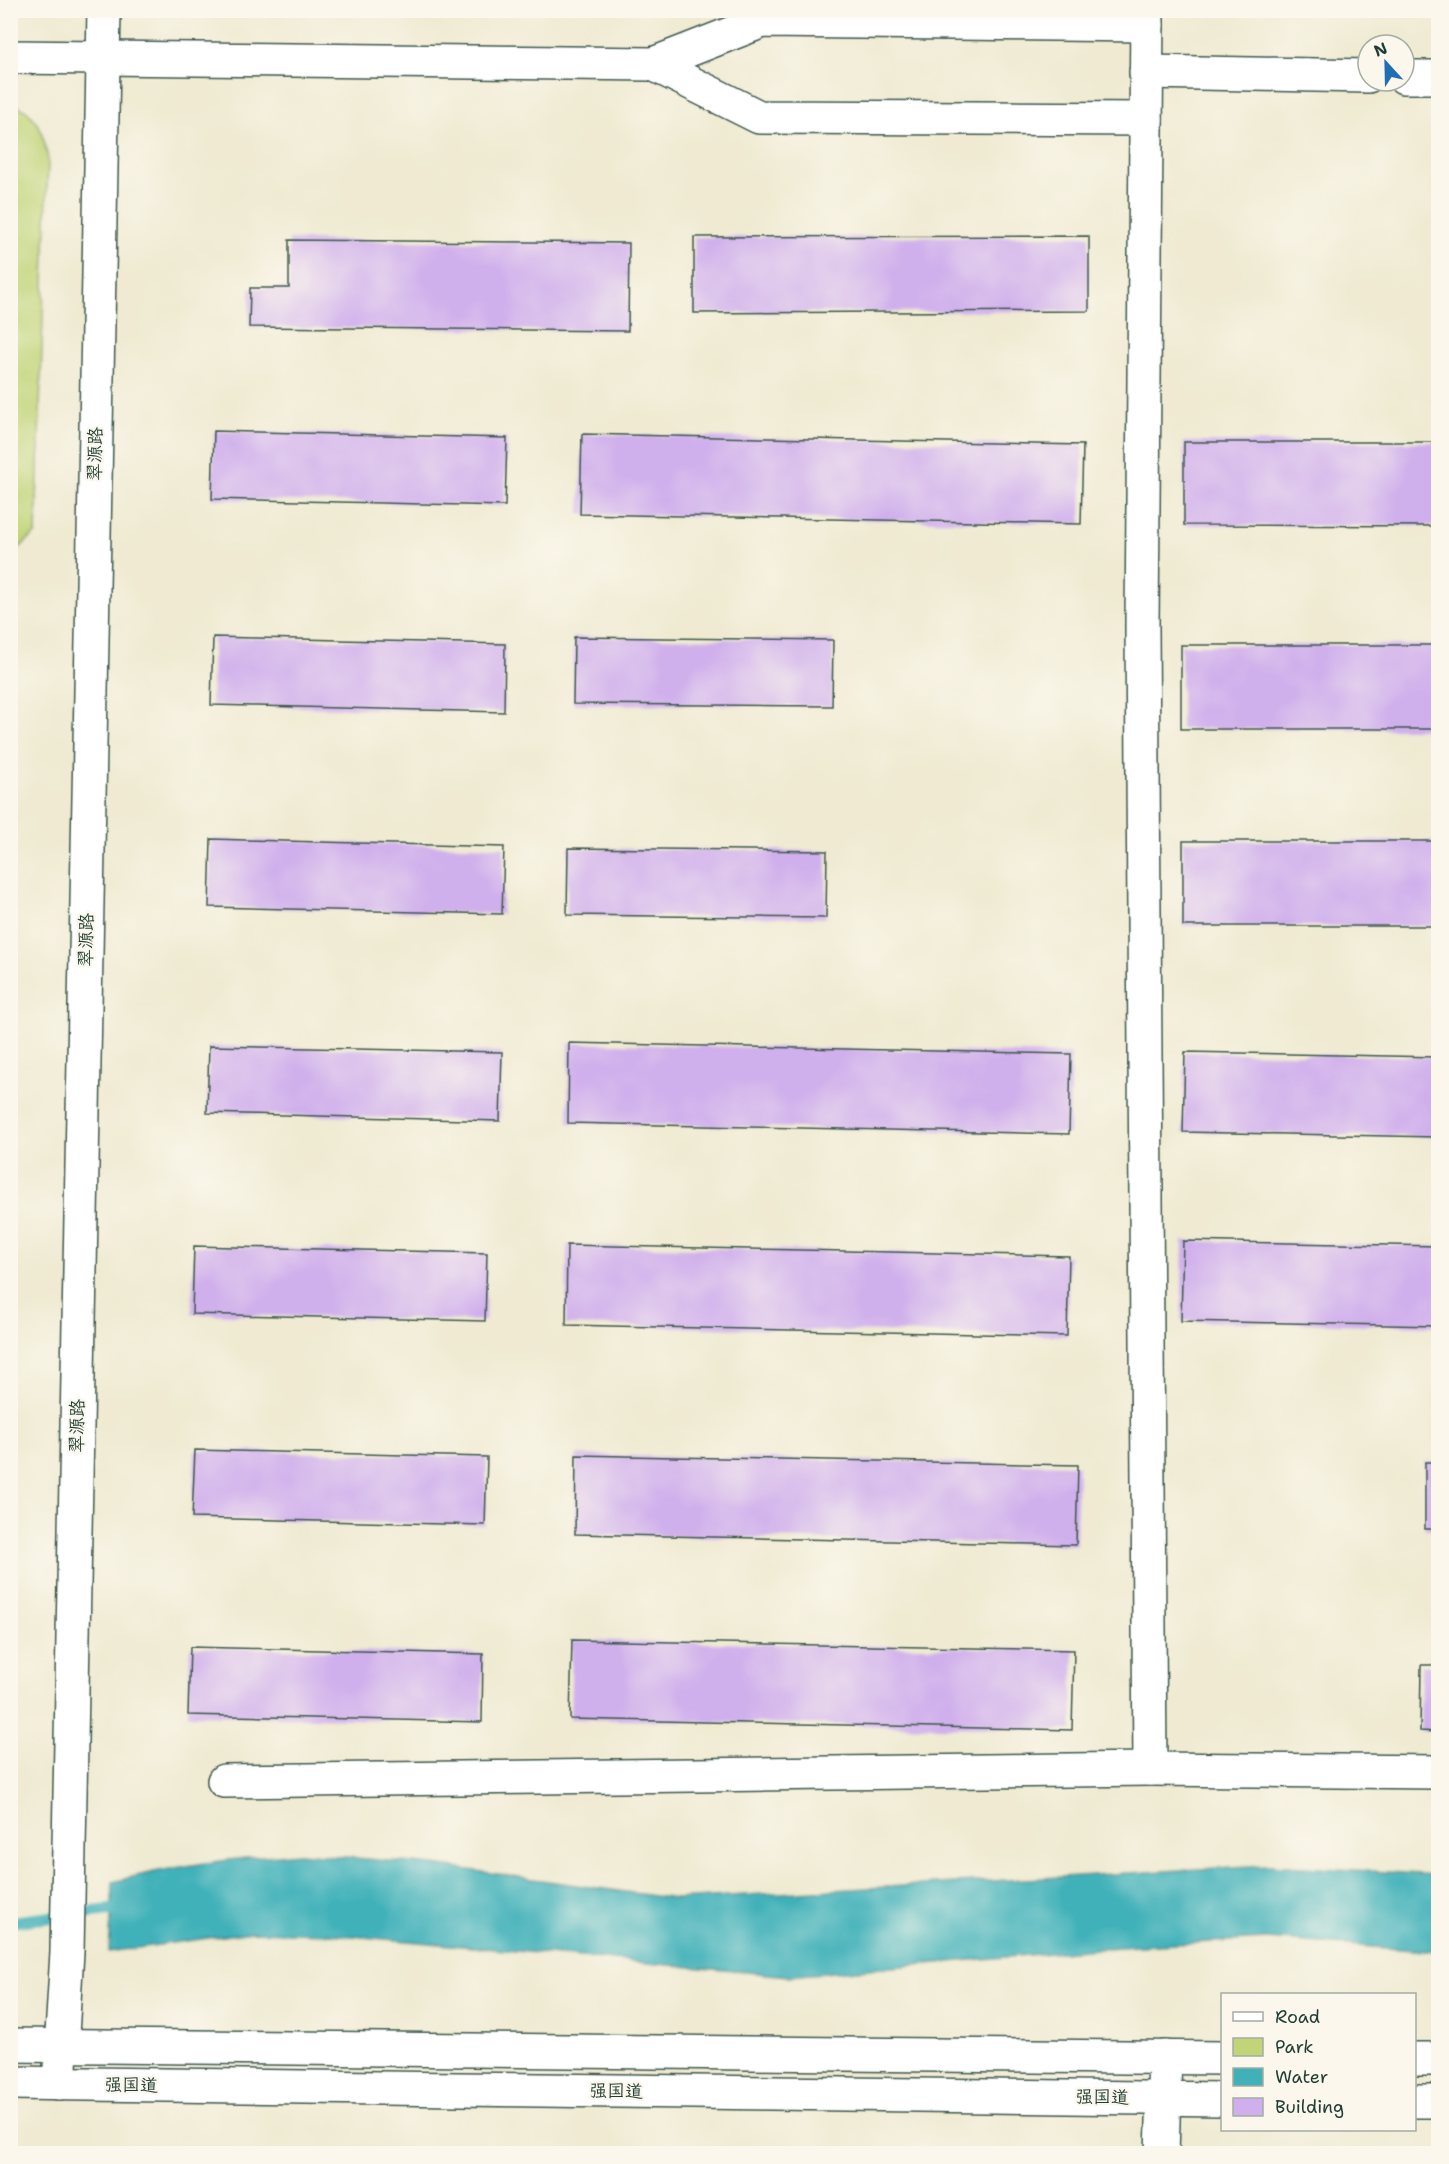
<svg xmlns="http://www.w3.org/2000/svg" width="1449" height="2164" viewBox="0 0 1449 2164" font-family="'Shantell Sans','LXGW WenKai TC',sans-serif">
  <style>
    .green { fill: #c1d478; stroke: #708856; stroke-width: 1.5 }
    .water { fill: #41b1b9; stroke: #307776; stroke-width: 1.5 }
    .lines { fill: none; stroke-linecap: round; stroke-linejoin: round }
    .stream { stroke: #41b1b9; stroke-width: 12 }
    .building { fill: #d0b0ec }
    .minor-casing { stroke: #3e574c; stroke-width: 36 }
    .tertiary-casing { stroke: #3e574c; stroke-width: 36 }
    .secondary-casing { stroke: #3e574c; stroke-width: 36 }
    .minor { stroke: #fff; stroke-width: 33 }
    .tertiary { stroke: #fff; stroke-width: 33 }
    .secondary { stroke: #fff; stroke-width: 33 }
    .labels { text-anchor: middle; stroke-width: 4.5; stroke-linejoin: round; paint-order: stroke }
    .street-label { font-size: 18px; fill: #1f3d34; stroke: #fbf7ec }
  </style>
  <rect width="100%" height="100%" fill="#fbf7ec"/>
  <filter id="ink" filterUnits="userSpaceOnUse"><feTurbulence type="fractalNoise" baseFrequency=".0167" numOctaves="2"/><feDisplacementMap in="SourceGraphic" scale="12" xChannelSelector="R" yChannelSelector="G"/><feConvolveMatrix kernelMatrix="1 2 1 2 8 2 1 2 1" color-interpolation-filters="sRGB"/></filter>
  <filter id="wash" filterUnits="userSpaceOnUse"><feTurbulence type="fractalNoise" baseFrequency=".008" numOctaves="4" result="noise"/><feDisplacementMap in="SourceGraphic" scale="24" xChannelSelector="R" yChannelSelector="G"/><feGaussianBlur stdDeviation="1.35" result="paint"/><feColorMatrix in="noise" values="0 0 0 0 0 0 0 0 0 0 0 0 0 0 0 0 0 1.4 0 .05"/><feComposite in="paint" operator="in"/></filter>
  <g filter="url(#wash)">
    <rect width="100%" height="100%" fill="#efead1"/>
    <!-- green -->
    <path class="green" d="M 11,104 C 37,110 44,135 48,160 L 36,533 L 11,555 Z"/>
    <!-- water -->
    <path class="water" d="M 300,1853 L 434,1865 L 676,1899 L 1268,1865 L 1438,1875 L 1438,1952 L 1267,1939 L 1120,1947 L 788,1976 L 330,1934 L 251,1932 L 109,1952 L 113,1882 C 174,1865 236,1858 300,1853 Z"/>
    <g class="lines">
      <!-- stream -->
      <polyline class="stream" points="10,1922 126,1908"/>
    </g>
    <g id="blocks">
      <!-- building -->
      <g class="building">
        <polygon points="1089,236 1089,311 694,313 694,237"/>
        <polygon points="289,240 629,243 628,331 249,327 250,288 289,288"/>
        <polygon points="214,431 507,438 505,506 212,499"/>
        <polygon points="582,434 1083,445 1081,524 580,514"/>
        <polygon points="1184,442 1438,442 1438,526 1184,525"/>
        <polygon points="213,637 505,644 504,712 211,705"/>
        <polygon points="574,637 833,640 832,706 573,704"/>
        <rect x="1181" y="645" width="257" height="84"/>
        <polygon points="211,839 504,847 502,914 209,907"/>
        <rect x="1183" y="841" width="255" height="85"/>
        <polygon points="568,848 827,851 826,918 567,915"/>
        <polygon points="569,1043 1071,1054 1069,1134 568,1123"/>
        <polygon points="209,1046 502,1052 500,1121 207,1113"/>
        <polygon points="1185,1052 1438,1057 1438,1137 1183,1132"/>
        <polygon points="1183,1241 1438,1246 1438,1326 1181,1321"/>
        <polygon points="567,1245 1069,1256 1067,1336 566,1325"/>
        <polygon points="194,1246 487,1253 485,1321 192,1314"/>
        <polygon points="195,1450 487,1457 485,1525 192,1518"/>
        <polygon points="576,1455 1078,1465 1076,1545 575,1534"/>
        <rect x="1425" y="1462" width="13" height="67"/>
        <polygon points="572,1640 1074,1650 1072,1730 570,1719"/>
        <polygon points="190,1647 483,1654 482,1722 188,1715"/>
        <polygon points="1421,1665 1438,1665 1438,1732 1420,1731"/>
      </g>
    </g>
  </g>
  <g filter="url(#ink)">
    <use href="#blocks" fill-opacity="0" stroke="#3e574c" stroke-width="1.5"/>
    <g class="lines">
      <defs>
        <g id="minor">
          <polyline points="1147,10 1142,627 1150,1769 1438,1772"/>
          <polyline points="10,57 653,64 763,21 1147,25"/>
          <polyline points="653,64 759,117 1146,119"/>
          <polyline points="1146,72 1368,76"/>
          <polyline points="1404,77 1438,77"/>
          <polyline points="224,1781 1150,1769"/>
          <polyline points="1162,2154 1165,2057"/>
        </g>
        <polyline id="tertiary" points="59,2084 67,1952 104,10"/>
        <g id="secondary">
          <polyline points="10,2045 1222,2058"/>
          <polyline points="1414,2059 1438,2059"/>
          <polyline points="10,2083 1222,2099"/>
          <polyline points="1414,2101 1438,2101"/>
        </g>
      </defs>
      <!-- minor casing -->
      <use href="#minor" class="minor-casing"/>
      <!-- tertiary casing -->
      <use href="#tertiary" class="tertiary-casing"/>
      <!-- secondary casing -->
      <use href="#secondary" class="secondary-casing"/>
      <!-- minor -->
      <use href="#minor" class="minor"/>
      <!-- tertiary -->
      <use href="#tertiary" class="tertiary"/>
      <!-- secondary -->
      <use href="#secondary" class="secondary"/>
    </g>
  </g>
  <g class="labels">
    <!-- street labels -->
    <g class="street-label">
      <text transform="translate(95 454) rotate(-89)" y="6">翠源路</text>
      <text transform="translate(86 940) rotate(-89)" y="6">翠源路</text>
      <text transform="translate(77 1426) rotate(-89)" y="6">翠源路</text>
      <text transform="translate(131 2085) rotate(1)" y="6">强国道</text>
      <text transform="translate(616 2091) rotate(1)" y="6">强国道</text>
      <text transform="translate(1102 2097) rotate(1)" y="6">强国道</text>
    </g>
  </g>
  <!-- margin -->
  <rect width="1449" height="2164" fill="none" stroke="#fbf7ec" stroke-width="36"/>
  <!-- legend -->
  <rect x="1221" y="1993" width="195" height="138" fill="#fbf7ec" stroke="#a3ada2" stroke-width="1.5"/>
  <rect x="1233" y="2012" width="30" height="9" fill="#ffffff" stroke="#a3ada2" stroke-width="1.5"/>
  <text x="1275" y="2023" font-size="18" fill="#1f3d34">Road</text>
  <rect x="1233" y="2038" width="30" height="18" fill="#c1d478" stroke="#a3ada2" stroke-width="1.5"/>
  <text x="1275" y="2053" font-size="18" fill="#1f3d34">Park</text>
  <rect x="1233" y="2068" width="30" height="18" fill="#41b1b9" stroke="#a3ada2" stroke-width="1.5"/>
  <text x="1275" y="2083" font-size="18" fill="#1f3d34">Water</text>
  <rect x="1233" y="2098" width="30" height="18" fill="#d0b0ec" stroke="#a3ada2" stroke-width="1.5"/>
  <text x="1275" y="2113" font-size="18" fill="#1f3d34">Building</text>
  <!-- north arrow -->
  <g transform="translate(1386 63) rotate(338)"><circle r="28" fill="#fbf7ec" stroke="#a3ada2" stroke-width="1.5"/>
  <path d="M0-4.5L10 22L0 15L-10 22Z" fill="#1f6fb2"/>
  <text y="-9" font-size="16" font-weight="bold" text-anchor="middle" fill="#1f3d34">N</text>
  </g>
</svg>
